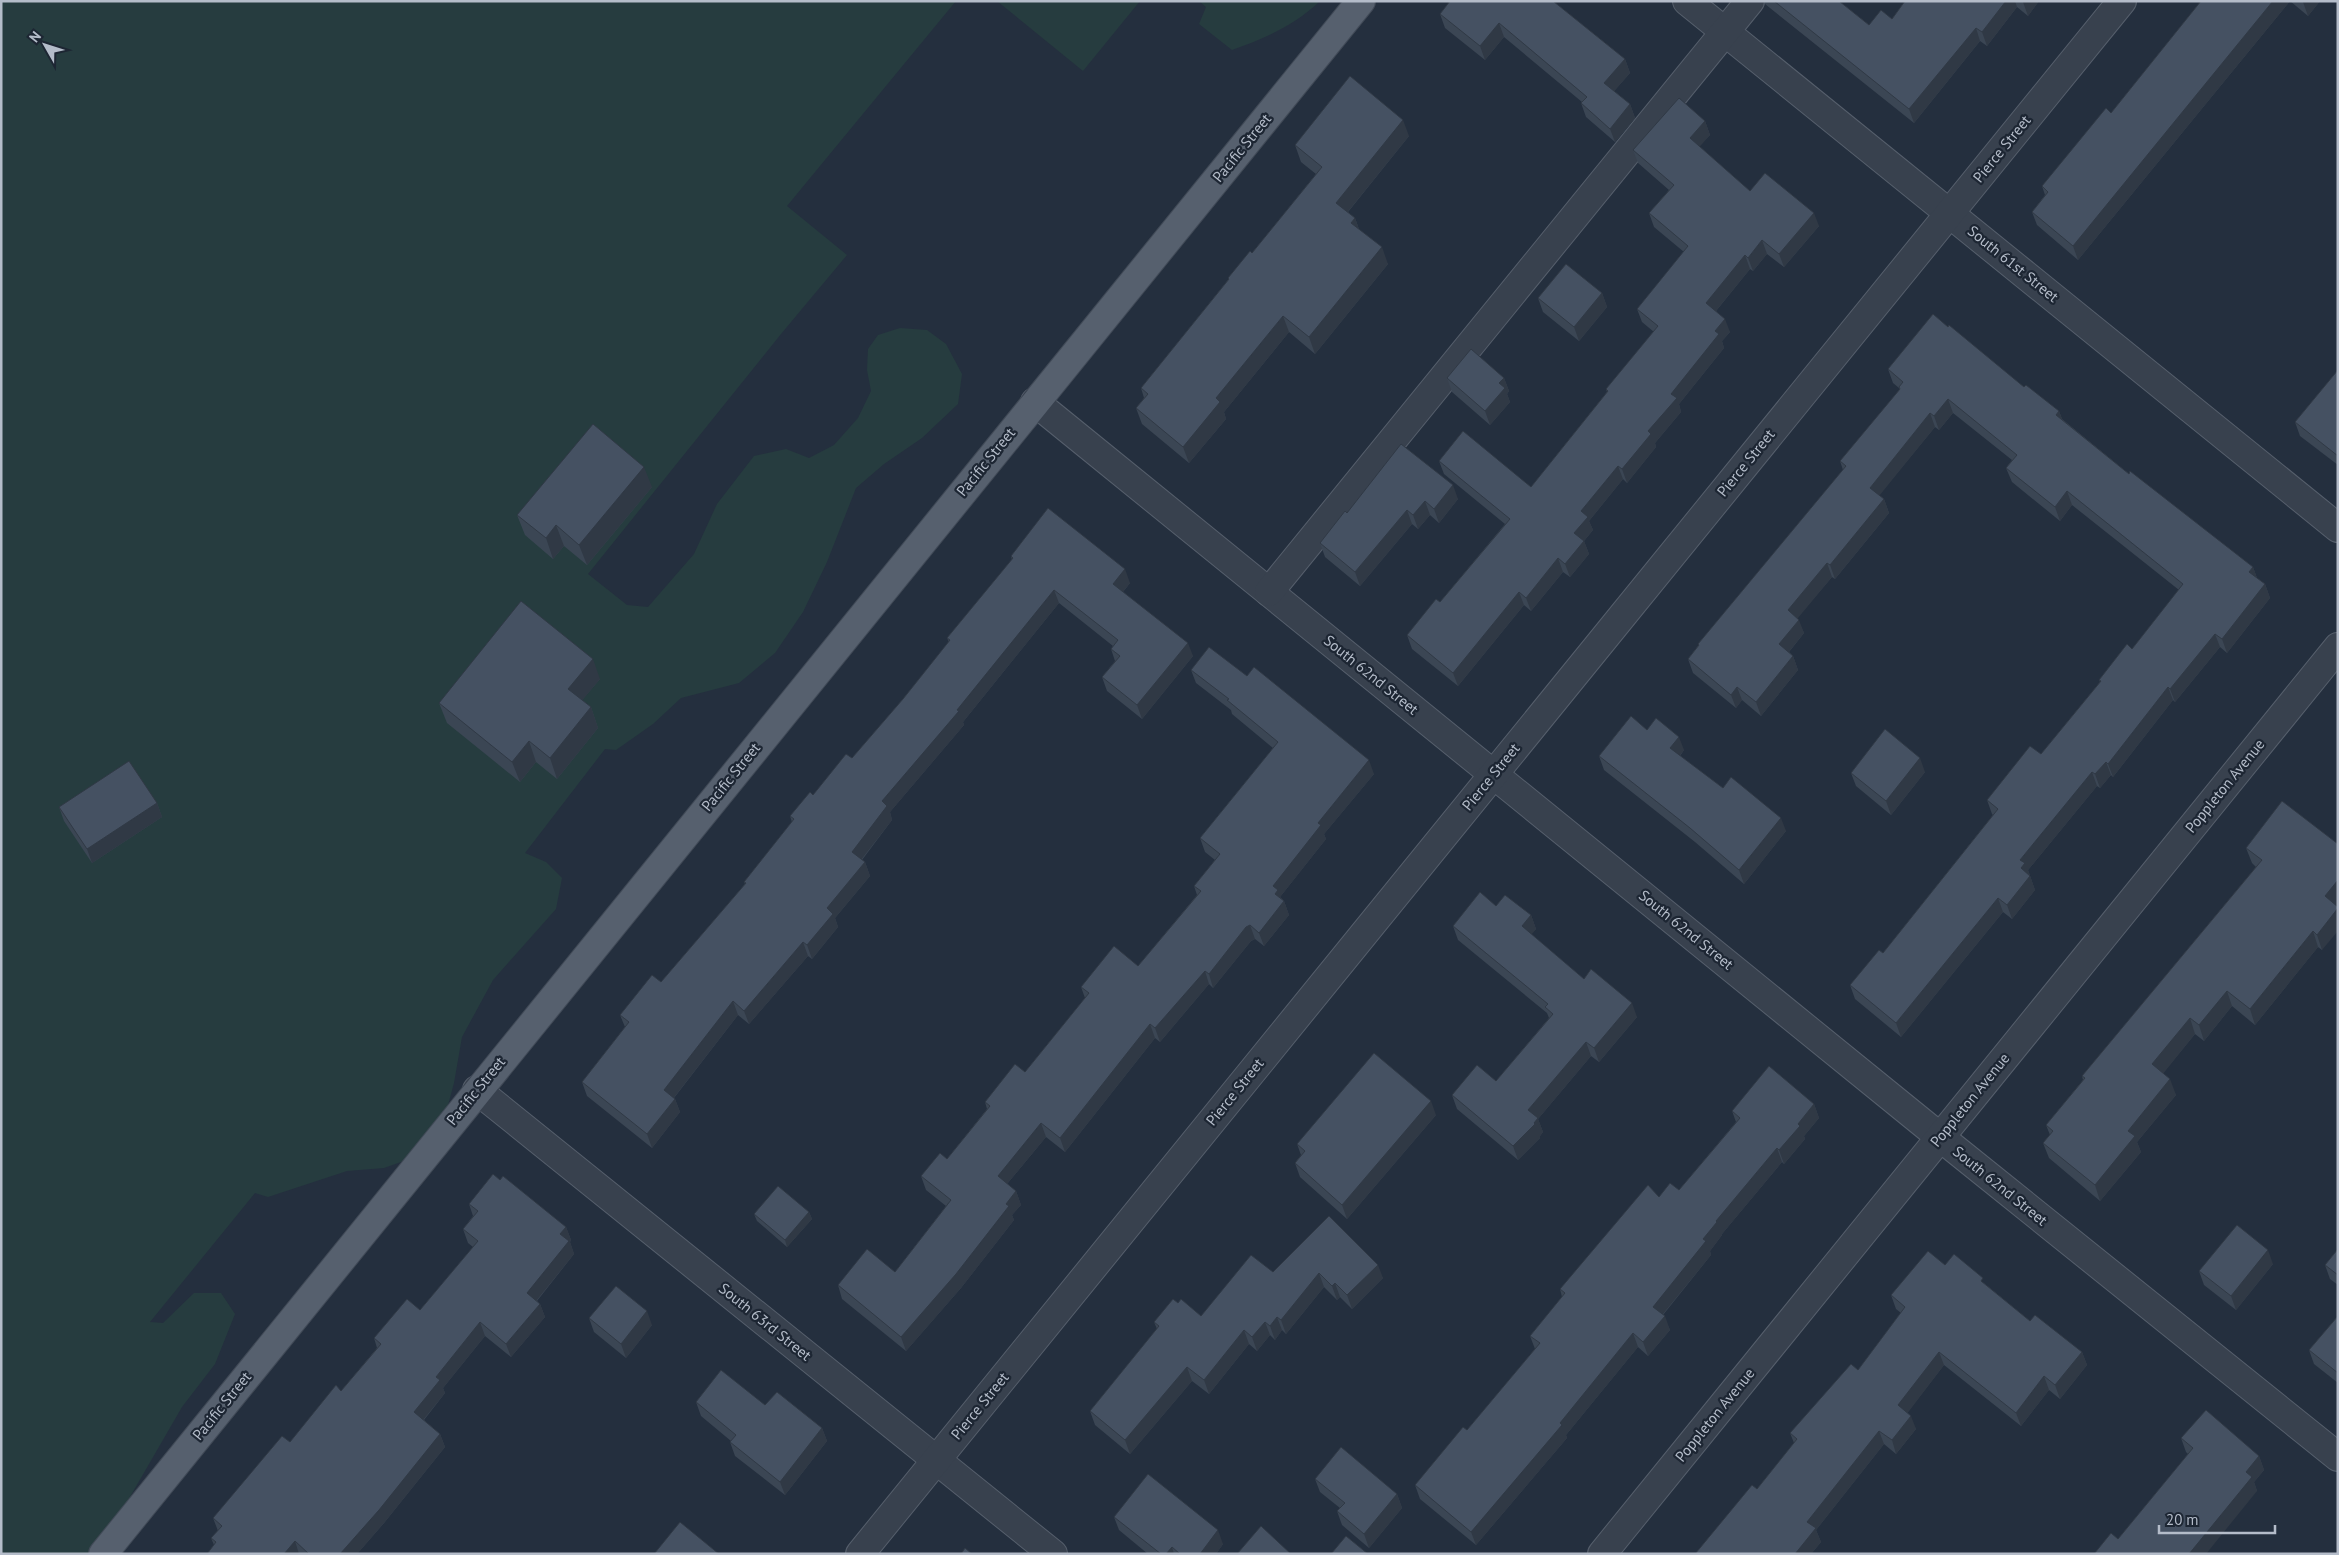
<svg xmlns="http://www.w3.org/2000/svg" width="2339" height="1555" viewBox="0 0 2339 1555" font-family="'PT Sans',sans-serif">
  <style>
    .green { fill: #263c3f }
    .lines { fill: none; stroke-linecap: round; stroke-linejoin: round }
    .minor-casing { stroke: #565f6c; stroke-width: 30 }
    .major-casing { stroke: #414a57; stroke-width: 30 }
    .minor { stroke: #38414e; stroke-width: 28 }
    .major { stroke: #56606e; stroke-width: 28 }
    .wall { fill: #3b4654 }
    .shaded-wall { fill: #303945 }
    .building { fill: #455162; stroke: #303945 }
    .labels { text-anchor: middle; stroke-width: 4.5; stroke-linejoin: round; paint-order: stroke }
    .street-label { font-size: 15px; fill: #b4bcc9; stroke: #1d2633 }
  </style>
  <rect width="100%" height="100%" fill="#242f3e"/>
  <!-- green -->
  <g class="green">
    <polygon points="1,1 956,1 787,206 847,255 781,334 588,574 627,605 648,607 694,554 717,504 754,456 786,449 809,458 834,445 858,418 871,391 867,370 868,349 878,335 900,328 927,330 946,344 962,374 958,404 922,438 884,464 856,488 827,562 803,612 775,653 739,683 681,698 653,724 616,750 605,749 525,853 546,862 562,878 556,909 493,980 462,1037 454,1083 444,1120 415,1157 384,1168 347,1171 268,1197 255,1193 150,1322 163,1323 194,1293 221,1293 235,1314 215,1364 182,1407 116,1521 91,1554 1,1554"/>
    <polygon points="997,1 1140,1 1083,71"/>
    <path d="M 1199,1 L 1320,1 C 1295,25 1264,39 1232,50 L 1199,24 L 1206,7 Z"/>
  </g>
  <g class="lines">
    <defs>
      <g id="minor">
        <polyline points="1687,1 2338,528"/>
        <polyline points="1035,402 1940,1137 2338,1457"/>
        <polyline points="1269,592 1750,1"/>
        <polyline points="477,1090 1053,1554"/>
        <polyline points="860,1554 2122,1"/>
        <polyline points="1602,1554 2338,647"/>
      </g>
      <polyline id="major" points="103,1554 1361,1"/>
    </defs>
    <!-- minor casing -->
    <use href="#minor" class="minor-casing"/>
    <!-- major casing -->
    <use href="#major" class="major-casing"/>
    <!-- minor -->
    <use href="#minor" class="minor"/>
    <!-- major -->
    <use href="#major" class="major"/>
  </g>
  <!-- wall -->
  <g class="wall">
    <polygon points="1448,1 1553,1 1625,59 1630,73 1614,91 1630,104 1635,118 1615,142 1586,117 1581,103 1582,102 1504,37 1485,60 1445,28 1440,14 1449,3"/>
    <polygon points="1764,1 1839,1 1869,25 1892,19 1905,1 2039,1 2028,16 2017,7 1987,46 1980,41 1914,123 1765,4"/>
    <polygon points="2201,1 2290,1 2078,260 2037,225 2032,212 2045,195 2042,186 2111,113"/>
    <polygon points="2290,1 2320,1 2308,16"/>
    <polygon points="1705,121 1710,135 1699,146 1750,191 1819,226 1784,267 1767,254 1753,271 1750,269 1716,311 1730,332 1722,341 1724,348 1679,404 1681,412 1655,443 1656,447 1627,483 1623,479 1589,521 1593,530 1584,541 1589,554 1570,577 1563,572 1531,611 1524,605 1458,686 1412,649 1407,635 1440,602 1505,524 1444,474 1439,461 1531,487 1607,392 1606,389 1654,332 1642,322 1637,309 1684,252 1654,227 1649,213 1669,190 1638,163 1633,150"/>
    <polygon points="1409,136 1348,212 1355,218 1359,229 1388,264 1315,354 1289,332 1224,412 1226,419 1189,463 1142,424 1136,408 1144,398 1141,388 1228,280 1228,278 1252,253 1316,174 1301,162 1295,145"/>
    <polygon points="1602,293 1607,307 1579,341 1543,312 1538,298"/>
    <polygon points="1888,369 2024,387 2059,411 2062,419 2129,474 2253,567 2257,578 2265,584 2270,598 2227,653 2220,647 2175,702 2173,700 2113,777 2111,775 2100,788 2097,786 2028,870 2035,890 2012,919 2003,912 1901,1037 1855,999 1850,985 1883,953 1993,815 1992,814 1987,800 2041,754 2100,682 2099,680 2132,649 2179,590 2072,505 2060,521 2012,482 2006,468 2012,460 1953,413 1939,430 1935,427 1879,495 1884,499 1889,513 1835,579 1832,577 1797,618 1804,633 1789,652 1793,656 1798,670 1761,716 1742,700 1736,708 1693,673 1688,659 1698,646 1698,644 1843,470 1840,461 1900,390 1899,388 1893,383"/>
    <polygon points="2338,370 2338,465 2300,436 2295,422"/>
    <polygon points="1447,378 1504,378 1509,391 1507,394 1510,402 1490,425 1452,392"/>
    <polygon points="1401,444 1458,499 1439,523 1430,515 1418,529 1412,524 1360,586 1325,557 1320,543 1347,513"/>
    <polygon points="652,487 587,565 564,546 553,559 525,535 517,515"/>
    <polygon points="1011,556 1130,583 1123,592 1193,656 1142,719 1107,691 1102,677 1115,661 1111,649 1113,646 1059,603 963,722 964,725 890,812 892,820 862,860 865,862 870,876 835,918 838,927 812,959 808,956 749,1024 738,1015 674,1098 675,1099 680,1112 652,1148 587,1096 582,1082 625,1027 620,1015 661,982 745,884 744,882 792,822 790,816 852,758 903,699 949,642 947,638 1012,560"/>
    <polygon points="1191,670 1374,774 1324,834 1326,839 1280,897 1284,901 1289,915 1264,946 1255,939 1251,941 1213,988 1209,984 1160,1042 1155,1038 1065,1152 1046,1137 1007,1184 1016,1191 1021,1205 1012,1215 1014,1220 961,1288 906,1351 842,1299 838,1285 895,1272 946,1206 926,1190 921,1176 947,1159 987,1109 985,1102 1025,1072 1085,998 1081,987 1138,966 1197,895 1194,886 1215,860 1205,852 1200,838 1273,748 1232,714 1231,710 1196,683"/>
    <polygon points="600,679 582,700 591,707 598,728 557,779 536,762 520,782 447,723 439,703"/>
    <polygon points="1647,730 1684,750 1680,756 1723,788 1786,831 1744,884 1695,842 1604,770 1599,756"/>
    <polygon points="1925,772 1891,815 1856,786 1851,773"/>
    <polygon points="157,803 162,817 92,863 64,821 59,807"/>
    <polygon points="2338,844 2338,903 2336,905 2322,950 2318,947 2255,1025 2232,1006 2204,1041 2195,1034 2163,1073 2176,1095 2137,1142 2141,1152 2100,1201 2049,1158 2043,1143 2050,1135 2046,1125 2083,1080 2082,1076 2256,867 2252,863 2246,848"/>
    <polygon points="1496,906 1531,915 1536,929 1531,934 1584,979 1637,1017 1599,1062 1591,1056 1538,1119 1543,1132 1540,1136 1540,1138 1518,1160 1457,1109 1452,1095 1496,1081 1549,1018 1547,1013 1458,940 1453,926"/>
    <polygon points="1814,1104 1819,1118 1804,1136 1805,1139 1784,1164 1782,1162 1722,1234 1722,1235 1710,1251 1711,1255 1663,1315 1670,1330 1648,1356 1638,1347 1566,1435 1567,1438 1476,1545 1420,1499 1415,1485 1467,1430 1535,1349 1530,1336 1562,1297 1560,1289 1659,1197 1679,1190 1736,1122 1732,1111"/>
    <polygon points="1436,1115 1347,1219 1300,1177 1295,1163 1301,1155 1297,1144"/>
    <polygon points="500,1180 566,1227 571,1240 570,1242 574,1254 537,1301 540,1304 545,1317 511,1357 485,1336 443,1388 445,1393 424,1420 440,1434 445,1447 384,1523 357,1554 207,1554 214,1545 211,1538 218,1531 213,1518 341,1391 377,1348 374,1338 420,1310 473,1247 468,1243 463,1229 473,1216 469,1204"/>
    <polygon points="809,1212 812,1219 787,1247 757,1221 754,1214"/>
    <polygon points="1329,1216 1383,1278 1352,1309 1340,1297 1337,1300 1324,1287 1286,1334 1282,1330 1275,1340 1270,1335 1257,1351 1249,1344 1209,1394 1192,1381 1130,1454 1095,1425 1090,1411 1157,1329 1154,1322 1178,1303 1201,1316 1273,1272"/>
    <polygon points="2338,1249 2338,1285 2330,1279 2325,1265"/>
    <polygon points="2273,1264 2236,1310 2204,1285 2199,1271"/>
    <polygon points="1945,1265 1985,1284 2030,1321 2082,1352 2087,1365 2060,1399 2049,1390 2021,1426 1944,1365 1907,1413 1916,1429 1896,1454 1884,1444 1816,1530 1821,1542 1811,1554 1695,1554 1757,1489 1794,1443 1790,1433 1858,1370 1901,1313 1896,1309 1891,1295"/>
    <polygon points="2338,1316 2338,1383 2314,1364 2309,1350"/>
    <polygon points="589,1318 652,1325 626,1358 594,1332"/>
    <polygon points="696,1402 765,1405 822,1428 827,1441 785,1495 735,1456 730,1442 731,1441 701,1416"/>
    <polygon points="2181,1438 2259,1456 2264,1470 2254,1482 2257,1491 2118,1539 2188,1454 2186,1452"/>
    <polygon points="1315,1479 1397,1494 1402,1508 1369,1548 1342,1525 1337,1511 1340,1508 1320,1492"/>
    <polygon points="1114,1517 1223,1544 1216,1554 1148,1554 1119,1530"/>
  </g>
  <!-- shaded-wall -->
  <g class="shaded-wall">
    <polygon points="2006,1 2015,1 2017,7 1987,46 1982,32"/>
    <polygon points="2024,1 2039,1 2028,16 2023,2"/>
    <polygon points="2273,1 2290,1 2078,260 2073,246"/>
    <polygon points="2304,1 2320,1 2308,16 2303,2"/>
    <polygon points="1499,23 1504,37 1485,60 1480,46"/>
    <polygon points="1976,28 1980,41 1914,123 1909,109"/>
    <polygon points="1625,59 1630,73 1609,97 1604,83"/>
    <polygon points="1630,104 1635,118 1615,142 1610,129"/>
    <polygon points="1403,120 1409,136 1342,219 1336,203"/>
    <polygon points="1705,121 1710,135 1695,152 1690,138"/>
    <polygon points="1814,213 1819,226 1784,267 1779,254"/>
    <polygon points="1355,218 1361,235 1351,223"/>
    <polygon points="1762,240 1767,254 1753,271 1748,258"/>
    <polygon points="1382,247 1388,264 1315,354 1309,337"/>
    <polygon points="1745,255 1750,269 1711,317 1706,303"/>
    <polygon points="1602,293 1607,307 1579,341 1574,327"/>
    <polygon points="1283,316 1289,332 1224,412 1226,419 1189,463 1183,447 1216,398"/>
    <polygon points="1725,319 1730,332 1722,341 1724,348 1679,404 1681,412 1655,443 1656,447 1627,483 1622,469 1648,431 1671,394 1715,331"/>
    <polygon points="1504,378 1509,391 1507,394 1510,402 1490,425 1485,411 1499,383"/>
    <polygon points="1948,399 1953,413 1939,430 1934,416"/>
    <polygon points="2059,411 2064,425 2056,415"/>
    <polygon points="1930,413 1935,427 1875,501 1870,488"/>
    <polygon points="1618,466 1623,479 1589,521 1593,530 1584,541 1589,554 1570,577 1565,564 1581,511"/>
    <polygon points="644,467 652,487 587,565 579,545"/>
    <polygon points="1453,485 1458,499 1439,523 1434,509"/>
    <polygon points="2067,491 2072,505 2060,521 2055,507"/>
    <polygon points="1884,499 1889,513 1835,579 1830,565"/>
    <polygon points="1425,501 1430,515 1418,529 1413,515"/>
    <polygon points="1407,510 1412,524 1360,586 1355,572"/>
    <polygon points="556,525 564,546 553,559 546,538"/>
    <polygon points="1558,558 1563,572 1531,611 1526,598"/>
    <polygon points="1827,563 1832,577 1793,624 1788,610"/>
    <polygon points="2253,567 2258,581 2249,572"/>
    <polygon points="1125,569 1130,583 1118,598 1113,584"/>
    <polygon points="2265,584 2270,598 2227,653 2222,639"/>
    <polygon points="1054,590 1059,603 963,722 964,725 890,812 892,820 857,865 852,852 882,801"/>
    <polygon points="1519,592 1524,605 1458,686 1453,673"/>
    <polygon points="1799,620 1804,633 1784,658 1779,644"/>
    <polygon points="2215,634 2220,647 2175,702 2170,689"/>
    <polygon points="1188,643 1193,656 1142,719 1137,705"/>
    <polygon points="1793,656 1798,670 1761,716 1756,702"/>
    <polygon points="593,659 600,679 575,709 568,689"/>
    <polygon points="1737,687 1742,700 1736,708 1731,695"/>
    <polygon points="2168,687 2173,700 2113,777 2108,764"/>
    <polygon points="591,707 598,728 557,779 550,758"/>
    <polygon points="1679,737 1684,750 1675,762 1670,748"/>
    <polygon points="529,741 536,762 520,782 512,762"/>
    <polygon points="1920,758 1925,772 1891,815 1886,801"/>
    <polygon points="1369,760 1374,774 1324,834 1326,839 1280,897 1283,903 1284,901 1289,915 1264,946 1259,933 1273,886 1318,823"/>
    <polygon points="2106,762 2111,775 2100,788 2095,774"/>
    <polygon points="2092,772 2097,786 2028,870 2035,890 2012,919 2007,905 2020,860"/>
    <polygon points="157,803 162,817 92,863 87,849"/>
    <polygon points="1781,818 1786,831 1744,884 1739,870"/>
    <polygon points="865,862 870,876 835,918 838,927 812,959 807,945 827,908"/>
    <polygon points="2338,880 2338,903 2331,912 2325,896"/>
    <polygon points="1998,898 2003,912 1901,1037 1896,1023"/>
    <polygon points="2338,908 2338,931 2322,950 2317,935"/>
    <polygon points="1531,915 1536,929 1527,940 1522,926"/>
    <polygon points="1250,925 1255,939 1251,941 1213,988 1209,974 1246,927"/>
    <polygon points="2313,931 2318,947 2255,1025 2250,1009"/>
    <polygon points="803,942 808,956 749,1024 744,1011"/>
    <polygon points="1205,971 1209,984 1160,1042 1155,1028"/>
    <polygon points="2227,991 2232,1006 2204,1041 2199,1025"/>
    <polygon points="733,1001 738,1015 669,1104 664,1090"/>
    <polygon points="1632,1003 1637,1017 1599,1062 1594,1048"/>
    <polygon points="2190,1018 2195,1034 2158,1080 2152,1064"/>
    <polygon points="1150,1024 1155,1038 1065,1152 1060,1138"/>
    <polygon points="1586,1042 1591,1056 1538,1119 1543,1132 1540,1136 1540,1138 1518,1160 1513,1146 1528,1110"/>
    <polygon points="2170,1079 2176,1095 2137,1142 2141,1152 2100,1201 2095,1185 2128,1131"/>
    <polygon points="675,1099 680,1112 652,1148 647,1134"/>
    <polygon points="1431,1101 1436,1115 1347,1219 1342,1205"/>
    <polygon points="1814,1104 1819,1118 1804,1136 1805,1139 1784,1164 1779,1150 1798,1124"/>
    <polygon points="1041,1123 1046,1137 1002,1190 998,1176"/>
    <polygon points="1777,1148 1782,1162 1722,1234 1722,1235 1710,1251 1711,1255 1658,1320 1653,1307 1716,1221"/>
    <polygon points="1016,1191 1021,1205 1012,1215 1014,1220 961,1288 906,1351 901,1337"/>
    <polygon points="809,1212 812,1219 787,1247 785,1240"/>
    <polygon points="566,1227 571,1240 570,1242 574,1254 532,1306 527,1293 560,1234"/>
    <polygon points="2268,1250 2273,1264 2236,1310 2231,1296"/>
    <polygon points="1378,1265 1383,1278 1352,1309 1347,1295"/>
    <polygon points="1319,1273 1324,1287 1286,1334 1281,1320"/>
    <polygon points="1335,1283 1340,1297 1337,1300 1332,1286"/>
    <polygon points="540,1304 545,1317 511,1357 506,1344"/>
    <polygon points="647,1311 652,1325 626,1358 621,1344"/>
    <polygon points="1665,1316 1670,1330 1648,1356 1643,1342"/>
    <polygon points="1277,1317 1282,1330 1275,1340 1270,1326"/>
    <polygon points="480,1322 485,1336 443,1388 445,1393 419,1425 414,1412 436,1377"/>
    <polygon points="1265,1322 1270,1335 1257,1351 1252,1337"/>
    <polygon points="1244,1330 1249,1344 1209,1394 1204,1380"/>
    <polygon points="1633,1333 1638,1347 1566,1435 1567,1438 1476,1545 1471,1532"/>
    <polygon points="1939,1352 1944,1365 1903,1419 1898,1405"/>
    <polygon points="2082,1352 2087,1365 2060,1399 2055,1385"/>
    <polygon points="1187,1367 1192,1381 1130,1454 1125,1440"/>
    <polygon points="2044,1376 2049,1390 2021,1426 2016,1413"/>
    <polygon points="1911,1416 1916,1429 1896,1454 1892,1440"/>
    <polygon points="822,1428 827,1441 785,1495 780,1482"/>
    <polygon points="1879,1431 1884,1444 1816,1530 1821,1542 1811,1554 1795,1554 1807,1522"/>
    <polygon points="440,1434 445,1447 384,1523 357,1554 340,1554"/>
    <polygon points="2259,1456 2264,1470 2254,1482 2257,1491 2206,1554 2189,1554 2246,1472"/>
    <polygon points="1397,1494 1402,1508 1369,1548 1364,1534"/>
    <polygon points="1218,1530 1223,1544 1216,1554 1200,1554"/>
    <polygon points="295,1541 299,1554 284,1554"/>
    <polygon points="1172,1547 1174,1554 1166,1554"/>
  </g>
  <!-- building -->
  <g class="building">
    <polygon points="1450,1 1553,1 1625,59 1604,83 1630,104 1610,129 1581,103 1587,97 1499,23 1480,46 1440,14"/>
    <polygon points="1774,1 1839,1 1869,25 1881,10 1892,19 1905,1 2006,1 1982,32 1976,28 1909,109"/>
    <polygon points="2201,1 2273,1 2073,246 2032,212 2048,192 2042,186 2106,108 2111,113"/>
    <polygon points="1350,76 1403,120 1336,203 1355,218 1351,223 1382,247 1309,337 1283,316 1216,398 1220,402 1183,447 1136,408 1148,394 1141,388 1229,279 1228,278 1250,251 1252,253 1322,167 1295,145"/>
    <polygon points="1679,98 1705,121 1690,138 1750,191 1765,173 1814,213 1779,254 1762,240 1748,258 1745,255 1706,303 1725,319 1715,331 1719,334 1671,394 1677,398 1648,431 1651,434 1622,469 1618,466 1581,511 1588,517 1574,533 1584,541 1565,564 1558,558 1526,598 1519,592 1453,673 1407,635 1436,599 1440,602 1510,519 1439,461 1463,431 1531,487 1608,391 1606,389 1658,326 1637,309 1688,246 1649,213 1674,185 1633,150"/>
    <polygon points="1566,264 1602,293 1574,327 1538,298"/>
    <polygon points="1933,314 1948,327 1949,325 2024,387 2026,385 2059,411 2056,415 2129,474 2130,471 2253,567 2249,572 2265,584 2222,639 2215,634 2170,689 2168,687 2108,764 2106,762 2095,774 2092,772 2020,860 2025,863 2021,868 2030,876 2007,905 1998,898 1896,1023 1850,985 1879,950 1883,953 1998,809 1987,800 2030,746 2041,754 2101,681 2099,680 2127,644 2132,649 2183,584 2067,491 2055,507 2006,468 2017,455 1948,399 1934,416 1930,413 1870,488 1884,499 1830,565 1827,563 1788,610 1799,620 1779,644 1793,656 1756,702 1737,687 1731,695 1688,659 1699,645 1698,644 1846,466 1840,461 1900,389 1899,387 1903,382 1888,369"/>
    <polygon points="1471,349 1504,378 1499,383 1505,388 1485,411 1447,378"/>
    <polygon points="2338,370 2338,456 2295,422"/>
    <polygon points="593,424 644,467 579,545 556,525 546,538 517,515"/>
    <polygon points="1401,444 1453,485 1434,509 1425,501 1413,515 1407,510 1355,572 1320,543 1345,511 1347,513"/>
    <polygon points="1048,508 1125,569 1113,584 1188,643 1137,705 1102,677 1120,656 1111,649 1118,640 1054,590 957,710 959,711 882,801 887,806 852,852 865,862 827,908 833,914 807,945 803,942 744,1011 733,1001 664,1090 675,1099 647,1134 582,1082 629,1022 620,1015 652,975 661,982 746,883 744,882 794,819 790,816 810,792 813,795 846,754 852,758 903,699 950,640 947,638 1013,558 1011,556"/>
    <polygon points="521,601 593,659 568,689 591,707 550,758 529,741 512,762 439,703"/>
    <polygon points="1209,647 1247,676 1254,667 1369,760 1318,823 1321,825 1273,886 1278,890 1275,894 1284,901 1259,933 1250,925 1246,927 1209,974 1205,971 1155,1028 1150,1024 1060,1138 1041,1123 998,1176 1016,1191 1006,1204 1009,1206 956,1274 901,1337 838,1285 867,1249 895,1272 951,1200 921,1176 940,1153 947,1159 990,1106 985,1102 1015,1064 1025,1072 1089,993 1081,987 1114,946 1138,966 1201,891 1194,886 1220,854 1200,838 1278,742 1227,700 1229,699 1191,670"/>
    <polygon points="1631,716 1647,730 1656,718 1679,737 1670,748 1723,788 1731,777 1781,818 1739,870 1690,828 1599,756"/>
    <polygon points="1885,729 1920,758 1886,801 1851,773"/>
    <polygon points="129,761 157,803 87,849 59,807"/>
    <polygon points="2282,801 2338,844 2338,880 2325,896 2338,907 2338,908 2317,935 2313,931 2250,1009 2227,991 2199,1025 2190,1018 2152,1064 2170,1079 2128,1131 2135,1136 2095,1185 2043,1143 2053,1131 2046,1125 2085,1078 2082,1076 2262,860 2246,848"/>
    <polygon points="1480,892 1496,906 1505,895 1531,915 1522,926 1584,979 1591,969 1632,1003 1594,1048 1586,1042 1528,1110 1538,1118 1534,1123 1535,1124 1513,1146 1452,1095 1477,1065 1496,1081 1553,1014 1545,1007 1548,1004 1453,926"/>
    <polygon points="1374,1053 1431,1101 1342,1205 1295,1163 1305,1151 1297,1144"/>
    <polygon points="1769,1066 1814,1104 1798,1124 1800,1126 1779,1150 1777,1148 1716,1221 1717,1222 1703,1239 1706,1241 1653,1307 1665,1316 1643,1342 1633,1333 1560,1423 1562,1425 1471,1532 1415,1485 1463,1427 1467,1430 1540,1343 1530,1336 1565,1293 1560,1289 1648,1185 1659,1197 1670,1183 1679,1190 1740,1118 1732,1111"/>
    <polygon points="493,1174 500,1180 503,1176 566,1227 560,1234 569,1241 527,1293 540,1304 506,1344 480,1322 436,1377 440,1380 414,1412 440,1434 379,1510 340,1554 309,1554 295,1541 284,1554 207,1554 216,1542 211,1538 222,1526 213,1518 282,1436 290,1442 336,1385 341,1391 381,1344 374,1338 407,1299 420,1310 478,1241 463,1229 478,1211 469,1204"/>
    <polygon points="778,1186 809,1212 785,1240 754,1214"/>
    <polygon points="1329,1216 1378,1265 1347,1295 1335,1283 1332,1286 1319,1273 1281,1320 1277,1317 1270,1326 1265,1322 1252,1337 1244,1330 1204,1380 1187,1367 1125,1440 1090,1411 1159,1326 1154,1322 1173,1299 1178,1303 1181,1299 1201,1316 1251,1255 1273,1272"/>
    <polygon points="2237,1225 2268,1250 2231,1296 2199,1271"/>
    <polygon points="2338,1249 2338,1275 2325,1265"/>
    <polygon points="1928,1251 1945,1265 1954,1254 1983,1278 1981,1281 2030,1321 2035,1315 2082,1352 2055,1385 2044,1376 2016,1413 1939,1352 1898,1405 1911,1416 1892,1440 1879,1431 1807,1522 1816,1528 1795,1554 1695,1554 1752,1485 1757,1489 1797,1439 1790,1433 1851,1364 1858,1370 1905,1307 1891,1295"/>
    <polygon points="616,1286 647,1311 621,1344 589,1318"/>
    <polygon points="2338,1316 2338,1373 2309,1350"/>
    <polygon points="721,1370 765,1405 777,1392 822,1428 780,1482 730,1442 736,1435 696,1402"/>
    <polygon points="2206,1410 2259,1456 2246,1472 2252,1477 2189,1554 2094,1554 2111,1533 2118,1539 2193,1448 2181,1438"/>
    <polygon points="1341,1447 1397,1494 1364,1534 1337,1511 1345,1503 1315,1479"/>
    <polygon points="1148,1474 1218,1530 1200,1554 1180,1554 1172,1547 1166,1554 1161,1554 1114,1517"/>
    <polygon points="680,1522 719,1554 654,1554"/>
    <polygon points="1261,1526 1291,1554 1237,1554"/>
    <polygon points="1346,1536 1368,1554 1331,1554"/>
    <polygon points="965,1548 972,1554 961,1554"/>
  </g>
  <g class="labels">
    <!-- street labels -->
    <g class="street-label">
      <text transform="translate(1242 148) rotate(-51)" y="5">Pacific Street</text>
      <text transform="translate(2002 149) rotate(-51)" y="5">Pierce Street</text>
      <text transform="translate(2013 264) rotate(39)" y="5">South 61st Street</text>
      <text transform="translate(986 462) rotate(-51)" y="5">Pacific Street</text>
      <text transform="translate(1746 463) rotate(-51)" y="5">Pierce Street</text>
      <text transform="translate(1371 675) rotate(39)" y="5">South 62nd Street</text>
      <text transform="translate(731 777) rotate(-51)" y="5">Pacific Street</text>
      <text transform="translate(1491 777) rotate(-51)" y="5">Pierce Street</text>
      <text transform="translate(2225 786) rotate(-51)" y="5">Poppleton Avenue</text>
      <text transform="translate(1686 930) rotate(39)" y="5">South 62nd Street</text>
      <text transform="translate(476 1091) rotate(-51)" y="5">Pacific Street</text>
      <text transform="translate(1235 1092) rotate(-51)" y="5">Pierce Street</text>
      <text transform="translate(1970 1100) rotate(-51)" y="5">Poppleton Avenue</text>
      <text transform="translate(2000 1186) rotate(39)" y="5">South 62nd Street</text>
      <text transform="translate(765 1322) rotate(39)" y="5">South 63rd Street</text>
      <text transform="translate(222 1406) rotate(-51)" y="5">Pacific Street</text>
      <text transform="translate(980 1406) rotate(-51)" y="5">Pierce Street</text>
      <text transform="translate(1715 1415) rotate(-51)" y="5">Poppleton Avenue</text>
    </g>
  </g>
  <!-- border -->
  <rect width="2339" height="1555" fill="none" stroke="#b4bcc9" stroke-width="5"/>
  <!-- north arrow -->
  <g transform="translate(45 45) rotate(309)" stroke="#1d2633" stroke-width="4" paint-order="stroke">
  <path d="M0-4L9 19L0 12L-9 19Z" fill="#b4bcc9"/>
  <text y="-8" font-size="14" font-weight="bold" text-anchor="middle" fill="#b4bcc9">N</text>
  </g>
  <!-- scale -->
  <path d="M2159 1525v8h116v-8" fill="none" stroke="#b4bcc9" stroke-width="2.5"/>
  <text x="2166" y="1525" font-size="15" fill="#b4bcc9" stroke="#1d2633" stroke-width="4" paint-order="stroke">20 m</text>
</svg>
